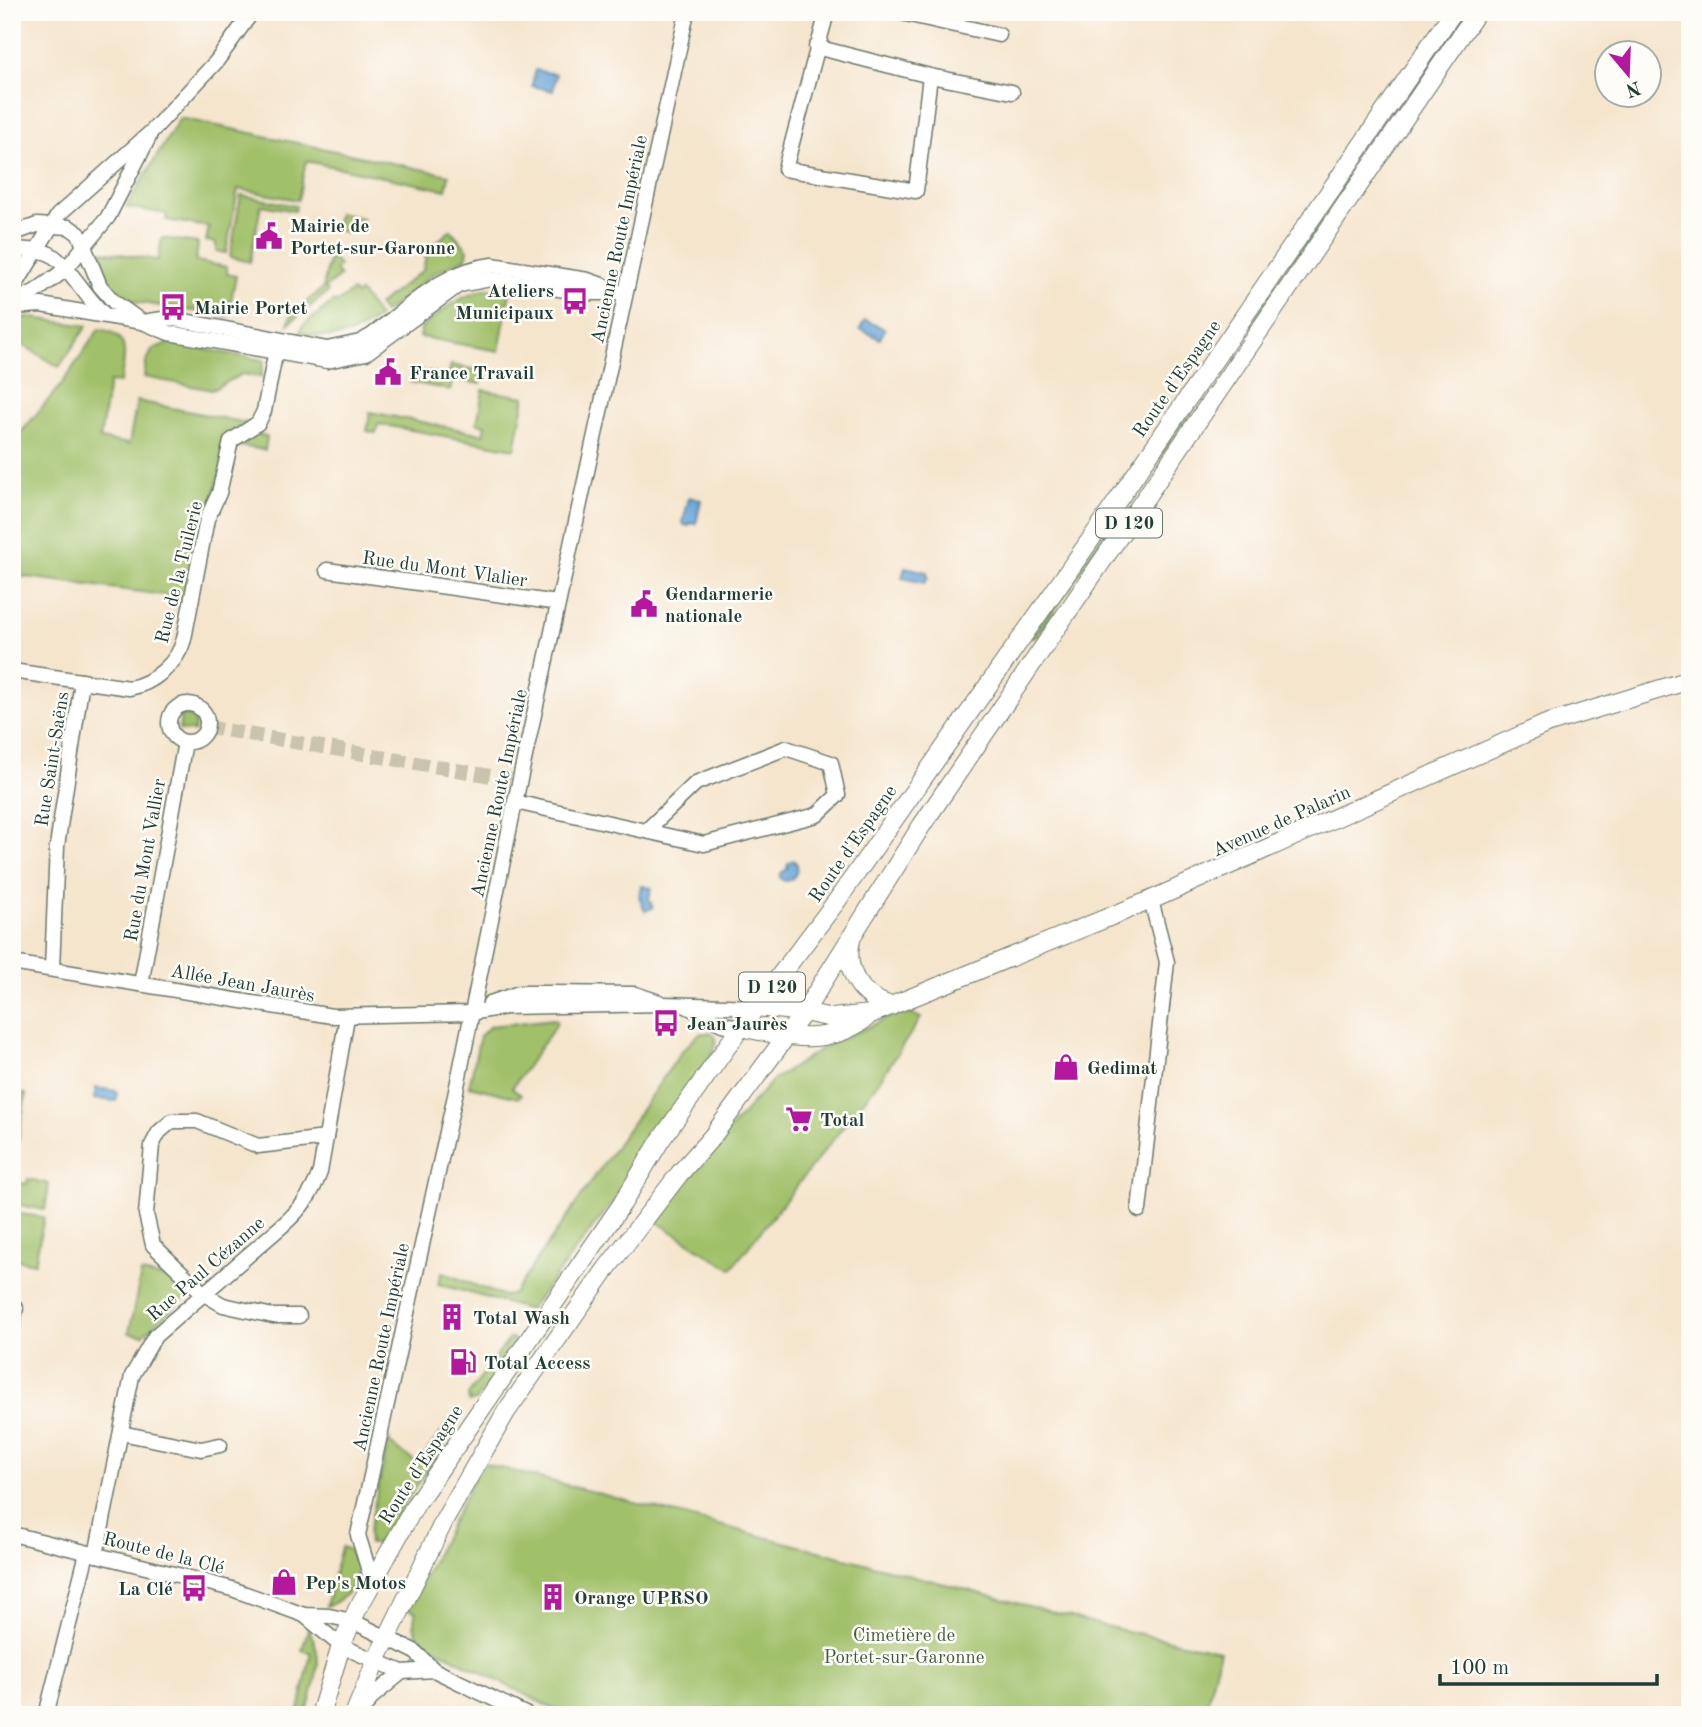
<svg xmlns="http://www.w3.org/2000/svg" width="1702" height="1727" viewBox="0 0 1702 1727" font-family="'Old Standard TT',serif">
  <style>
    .green { fill: #a0c069; stroke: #607e4e; stroke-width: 2 }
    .water { fill: #69a5da; stroke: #447187; stroke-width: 2 }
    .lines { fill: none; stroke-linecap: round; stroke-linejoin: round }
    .minor-tunnel { stroke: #cac3ae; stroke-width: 14; stroke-dasharray: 14 7; stroke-linecap: butt }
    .minor-casing { stroke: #6a786a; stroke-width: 17 }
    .major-casing { stroke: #6a786a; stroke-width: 20 }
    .minor { stroke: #fff; stroke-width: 14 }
    .major { stroke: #fff; stroke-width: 18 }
    .labels { text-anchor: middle; stroke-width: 5; stroke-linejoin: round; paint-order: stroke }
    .shield { fill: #fdfcf7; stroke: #62766e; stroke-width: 2 }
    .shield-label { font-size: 18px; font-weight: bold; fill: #1f3d34 }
    .poi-label { font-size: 19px; font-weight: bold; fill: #1f3d34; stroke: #fdfcf7; text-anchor: start }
    .street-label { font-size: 19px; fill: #1f3d34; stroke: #fdfcf7 }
    .park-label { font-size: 19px; fill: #3f5e41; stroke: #fdfcf7 }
  </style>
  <rect width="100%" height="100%" fill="#fdfcf7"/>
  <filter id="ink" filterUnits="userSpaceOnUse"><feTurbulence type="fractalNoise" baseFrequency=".0143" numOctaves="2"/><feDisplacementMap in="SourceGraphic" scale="14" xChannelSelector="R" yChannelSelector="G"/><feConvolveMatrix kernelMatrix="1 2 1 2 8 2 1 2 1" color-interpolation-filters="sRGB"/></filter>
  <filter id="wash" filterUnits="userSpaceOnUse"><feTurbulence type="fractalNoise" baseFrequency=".00686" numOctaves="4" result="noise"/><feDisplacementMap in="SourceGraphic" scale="28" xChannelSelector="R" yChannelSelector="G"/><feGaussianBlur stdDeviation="1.57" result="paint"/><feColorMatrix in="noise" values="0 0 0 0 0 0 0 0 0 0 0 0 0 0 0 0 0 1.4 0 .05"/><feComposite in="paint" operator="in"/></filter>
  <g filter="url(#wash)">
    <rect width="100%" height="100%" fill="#f5e5cd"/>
    <!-- green -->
    <g class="green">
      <polygon points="1463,12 1468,12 1036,637 1031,637"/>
      <polygon points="180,118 449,175 446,190 306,161 298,200 238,189 226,253 216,251 216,243 206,241 209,227 166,220 167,214 126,207"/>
      <polygon points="241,195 296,206 295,211 261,205 250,262 230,257"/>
      <polygon points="338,213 363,218 346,232 335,230"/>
      <polygon points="451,230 468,250 466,258 436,272 384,313 378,305 423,270 429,242 432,246"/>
      <path d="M 162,238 L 198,243 L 196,261 L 227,267 L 227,274 L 236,276 L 228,316 L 135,302 C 112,293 99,277 102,251 L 158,260 Z"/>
      <polygon points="330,254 339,266 335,270 340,276 325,288 328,292 288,324 291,315 323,288"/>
      <path d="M 488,289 L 510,292 L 499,351 L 420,337 L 421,328 C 443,310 460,295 488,289 Z"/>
      <path d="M 352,291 L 356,295 L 360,292 L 379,317 C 351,339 334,340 300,333 L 302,326 L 334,301 L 337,303 Z"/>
      <polygon points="27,317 87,326 59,367 13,339 18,329 12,326 12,323"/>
      <path d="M 99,329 C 133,334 124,358 120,383 L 109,382 L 100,439 L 129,444 L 137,401 L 247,423 L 231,433 L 186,598 L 12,575 L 12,443 L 61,385 Z"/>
      <polygon points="168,343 264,360 261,377 242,374 212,390 144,377 146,362 153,349"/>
      <polygon points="451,365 483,371 481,384 453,379 450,390 410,382 413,369 448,376"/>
      <polygon points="483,390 525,397 515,449 378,424 376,433 367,431 370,412 483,434 485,425 477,423"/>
      <polygon points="253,432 267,437 265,450 234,445"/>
      <polygon points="181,715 196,717 194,732 179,730"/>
      <polygon points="907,1012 921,1018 877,1084 731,1269 657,1222 691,1173 772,1081 827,1045 888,1018"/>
      <polygon points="554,1019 557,1021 556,1025 512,1088 521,1095 518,1098 469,1086 480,1036 490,1026"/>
      <polygon points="711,1032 716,1038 715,1049 623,1189 529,1310 438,1284 442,1272 500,1295 507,1296 514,1293 682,1051 699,1034"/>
      <polygon points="12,1092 26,1094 16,1150 12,1149"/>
      <polygon points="28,1179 49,1184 45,1210 20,1205 12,1196 14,1182 27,1184"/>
      <polygon points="12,1213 44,1217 35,1263 12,1259"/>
      <polygon points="141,1273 171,1279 172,1273 189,1289 190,1293 143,1335 129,1333"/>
      <polygon points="513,1338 515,1343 476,1401 469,1402 468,1395 509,1339"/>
      <polygon points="453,1417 452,1434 384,1534 376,1544 369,1544 368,1534 389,1438 390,1444 418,1463"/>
      <path d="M 482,1463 L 1113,1628 L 1220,1651 L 1204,1715 L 565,1715 L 434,1648 L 434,1650 C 421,1641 409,1630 416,1612 L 408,1609 Z"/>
      <path d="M 341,1547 L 353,1551 C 367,1572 348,1601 326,1606 Z"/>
      <path d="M 308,1629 C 327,1659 314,1683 306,1715 L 298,1715 L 311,1653 L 302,1650 Z"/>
    </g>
    <!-- water -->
    <g class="water">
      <polygon points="535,70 556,74 553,91 532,86"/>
      <polygon points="865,320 885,329 880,339 860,329"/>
      <polygon points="689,497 701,500 696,524 690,523 689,526 684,525 683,522"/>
      <polygon points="905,567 927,572 928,579 924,583 902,578"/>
      <path d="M 793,860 L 797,864 C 798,873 793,881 784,881 L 780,878 L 781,873 L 787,869 L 788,863 Z"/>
      <polygon points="642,886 652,888 649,898 653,908 645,911 639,896"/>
      <polygon points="96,1088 117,1091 116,1101 94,1099"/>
    </g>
  </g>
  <g filter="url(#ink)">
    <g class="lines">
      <!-- minor-tunnel -->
      <polyline class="minor-tunnel" points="207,727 520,781"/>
      <defs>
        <g id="minor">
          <polyline points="897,12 999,35"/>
          <polyline points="816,47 930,76 916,191 785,169 827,12"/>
          <polyline points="930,76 1012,92"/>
          <polyline points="12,234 37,225 69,227 79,234 100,286 114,302 142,322 169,333 327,361 366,353 459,285 491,279 586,293 625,293"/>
          <path d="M 12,249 C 23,250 40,249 50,254 C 69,265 86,299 105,315"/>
          <polyline points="12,291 58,215 151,132 216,62 252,12"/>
          <polyline points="12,303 36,291 65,270 108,217 149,137"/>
          <path d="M 12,307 L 41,305 L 142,322 L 170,318 L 327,349 L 360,342 L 371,336 C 408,308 443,270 492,265 L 588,280 L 614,289"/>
          <polyline points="327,570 558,603"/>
          <path d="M 12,671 L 129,688 C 153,684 178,663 184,639 L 207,519 L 219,493 L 231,441 L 258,423 L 264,411 L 277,345"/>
          <circle cx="188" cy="723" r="19"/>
          <polyline points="515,802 704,844 817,815 838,795 831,763 786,748 696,783 646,831"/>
          <polyline points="12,963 332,1016 470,1013 505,1007 664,1004 756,1007"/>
          <polyline points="52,969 57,846 82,681"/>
          <polyline points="141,984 185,742"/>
          <polyline points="490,1003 519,993 550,993 635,994 659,1002"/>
          <polyline points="686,1006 722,1024 741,1027"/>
          <polyline points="1139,1210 1167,962 1151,900"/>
          <polyline points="12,1307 16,1308 12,1328"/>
          <polyline points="299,1316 273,1316 223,1305 204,1294 153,1245 146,1214 152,1145 159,1132 172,1121 197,1121 258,1146 326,1138"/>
          <polyline points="121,1433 201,1449 220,1445"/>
          <polyline points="12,1534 190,1578 232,1589 304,1615 329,1616 352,1621 414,1651 434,1670"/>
          <path d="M 96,1555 L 132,1376 L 155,1336 L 283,1225 C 301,1209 312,1194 320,1172 L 347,1017"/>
          <polyline points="372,1581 358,1535 456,1091 515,802 687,12"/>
          <polyline points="304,1615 341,1646 402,1672 434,1670 527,1715"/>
          <polyline points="46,1715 87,1553"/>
          <polyline points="359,1715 373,1696 402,1672"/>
        </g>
        <g id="major">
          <path d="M 851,940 C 844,971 860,997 891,1006"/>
          <polyline points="756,1007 804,1012 832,1018 871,1014 1151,900 1546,724 1690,680"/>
          <path d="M 741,1027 C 784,1036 827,1048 866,1018"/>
          <polyline points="320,1715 341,1646 357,1610 416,1504 622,1204 660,1141 741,1027 836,902 1098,529 1453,12"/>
          <polyline points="354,1715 376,1661 445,1519 506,1412 607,1268 680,1173 712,1137 804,1012 922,825 1477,12"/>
        </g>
      </defs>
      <!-- minor casing -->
      <use href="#minor" class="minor-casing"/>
      <!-- major casing -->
      <use href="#major" class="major-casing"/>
      <!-- minor -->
      <use href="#minor" class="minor"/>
      <!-- major -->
      <use href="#major" class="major"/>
    </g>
  </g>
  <!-- icons -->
  <defs>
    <symbol id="civic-bare" viewBox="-9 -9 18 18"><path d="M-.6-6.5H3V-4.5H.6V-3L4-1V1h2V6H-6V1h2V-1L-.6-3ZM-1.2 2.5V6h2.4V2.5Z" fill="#b5179e" stroke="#fdfcf7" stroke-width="2.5" paint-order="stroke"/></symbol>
    <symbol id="bus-bare" viewBox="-9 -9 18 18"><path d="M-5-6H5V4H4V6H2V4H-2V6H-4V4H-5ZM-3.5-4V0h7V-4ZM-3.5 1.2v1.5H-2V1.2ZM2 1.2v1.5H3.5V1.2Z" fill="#b5179e" stroke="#fdfcf7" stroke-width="2.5" paint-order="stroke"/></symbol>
    <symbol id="shop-bare" viewBox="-9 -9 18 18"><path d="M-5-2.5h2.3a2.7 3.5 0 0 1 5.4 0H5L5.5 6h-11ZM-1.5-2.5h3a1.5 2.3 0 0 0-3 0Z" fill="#b5179e" stroke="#fdfcf7" stroke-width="2.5" paint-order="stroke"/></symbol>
    <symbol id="supermarket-bare" viewBox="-9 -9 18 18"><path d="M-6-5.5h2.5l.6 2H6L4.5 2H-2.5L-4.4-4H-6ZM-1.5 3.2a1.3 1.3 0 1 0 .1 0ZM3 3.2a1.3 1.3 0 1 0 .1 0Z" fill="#b5179e" stroke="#fdfcf7" stroke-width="2.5" paint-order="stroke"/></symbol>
    <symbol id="building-bare" viewBox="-9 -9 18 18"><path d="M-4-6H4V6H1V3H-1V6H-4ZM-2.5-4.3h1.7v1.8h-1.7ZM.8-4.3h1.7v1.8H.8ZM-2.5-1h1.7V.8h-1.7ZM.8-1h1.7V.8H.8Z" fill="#b5179e" stroke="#fdfcf7" stroke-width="2.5" paint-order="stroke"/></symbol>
    <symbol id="fuel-bare" viewBox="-9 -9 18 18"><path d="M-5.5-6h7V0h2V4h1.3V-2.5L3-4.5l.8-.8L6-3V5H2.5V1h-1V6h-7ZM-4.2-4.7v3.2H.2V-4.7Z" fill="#b5179e" stroke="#fdfcf7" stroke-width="2.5" paint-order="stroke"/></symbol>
  </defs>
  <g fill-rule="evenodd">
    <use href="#civic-bare" x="250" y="217" width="38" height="38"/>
    <use href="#bus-bare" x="556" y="282" width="38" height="38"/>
    <use href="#bus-bare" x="154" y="288" width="38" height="38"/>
    <use href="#civic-bare" x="369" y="353" width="38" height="38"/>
    <use href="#civic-bare" x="625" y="585" width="38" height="38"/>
    <use href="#bus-bare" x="647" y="1004" width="38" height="38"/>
    <use href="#shop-bare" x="1047" y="1048" width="38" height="38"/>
    <use href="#supermarket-bare" x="780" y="1100" width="38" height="38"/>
    <use href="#building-bare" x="433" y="1298" width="38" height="38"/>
    <use href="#fuel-bare" x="444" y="1343" width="38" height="38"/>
    <use href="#shop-bare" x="265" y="1563" width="38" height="38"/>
    <use href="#bus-bare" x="175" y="1569" width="38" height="38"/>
    <use href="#building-bare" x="534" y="1578" width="38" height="38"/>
  </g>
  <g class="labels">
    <!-- shield labels -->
    <g class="shield">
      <rect x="1096" y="508.5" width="66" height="29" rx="5"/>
      <rect x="739" y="972.5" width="66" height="29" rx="5"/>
    </g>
    <g class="shield-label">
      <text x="1129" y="529">D 120</text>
      <text x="772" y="993">D 120</text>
    </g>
    <!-- poi labels -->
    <g class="poi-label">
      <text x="290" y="232">Mairie de<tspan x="290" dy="22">Portet-sur-Garonne</tspan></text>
      <text x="554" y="297" text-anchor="end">Ateliers<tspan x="554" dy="22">Municipaux</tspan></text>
      <text x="194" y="314">Mairie Portet</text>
      <text x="409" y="379">France Travail</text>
      <text x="665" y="600">Gendarmerie<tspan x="665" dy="22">nationale</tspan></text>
      <text x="687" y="1030">Jean Jaurès</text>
      <text x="1087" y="1074">Gedimat</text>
      <text x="820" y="1126">Total</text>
      <text x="473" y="1324">Total Wash</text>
      <text x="484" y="1369">Total Access</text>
      <text x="305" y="1589">Pep's Motos</text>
      <text x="173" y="1595" text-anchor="end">La Clé</text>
      <text x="574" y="1604">Orange UPRSO</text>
    </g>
    <!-- street labels -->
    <g class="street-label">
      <text transform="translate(618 239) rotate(-78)" y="7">Ancienne Route Impériale</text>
      <text transform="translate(1176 378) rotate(-55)" y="7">Route d'Espagne</text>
      <text transform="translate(445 568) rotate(8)" y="7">Rue du Mont Vlalier</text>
      <text transform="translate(178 572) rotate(-76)" y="7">Rue de la Tuilerie</text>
      <text transform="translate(51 759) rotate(-81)" y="7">Rue Saint-Saëns</text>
      <text transform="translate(498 793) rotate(-78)" y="7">Ancienne Route Impériale</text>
      <text transform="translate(1281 820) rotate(-24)" y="7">Avenue de Palarin</text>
      <text transform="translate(852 843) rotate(-55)" y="7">Route d'Espagne</text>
      <text transform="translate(144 860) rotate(-80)" y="7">Rue du Mont Vallier</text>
      <text transform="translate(243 982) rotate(10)" y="7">Allée Jean Jaurès</text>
      <text transform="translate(205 1268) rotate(-41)" y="7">Rue Paul Cézanne</text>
      <text transform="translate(380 1347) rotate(-78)" y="7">Ancienne Route Impériale</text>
      <text transform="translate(420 1464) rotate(-57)" y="7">Route d'Espagne</text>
      <text transform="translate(164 1552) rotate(14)" y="7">Route de la Clé</text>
    </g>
    <!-- park labels -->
    <g class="park-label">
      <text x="904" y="1641">Cimetière de<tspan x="904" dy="22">Portet-sur-Garonne</tspan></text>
    </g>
  </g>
  <!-- margin -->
  <rect width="1702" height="1727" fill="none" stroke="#fdfcf7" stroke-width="42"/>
  <!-- north arrow -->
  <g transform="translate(1628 74) rotate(161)"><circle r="33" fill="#fdfcf7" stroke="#a4b0a9" stroke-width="2"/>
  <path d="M0-5L12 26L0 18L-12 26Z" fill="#b5179e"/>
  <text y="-10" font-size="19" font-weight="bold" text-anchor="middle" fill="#1f3d34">N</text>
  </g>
  <!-- scale -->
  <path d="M1440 1674v10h217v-10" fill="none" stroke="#1f3d34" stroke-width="3.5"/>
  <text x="1450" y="1674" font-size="21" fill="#1f3d34" stroke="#fdfcf7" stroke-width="5" paint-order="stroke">100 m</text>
</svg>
